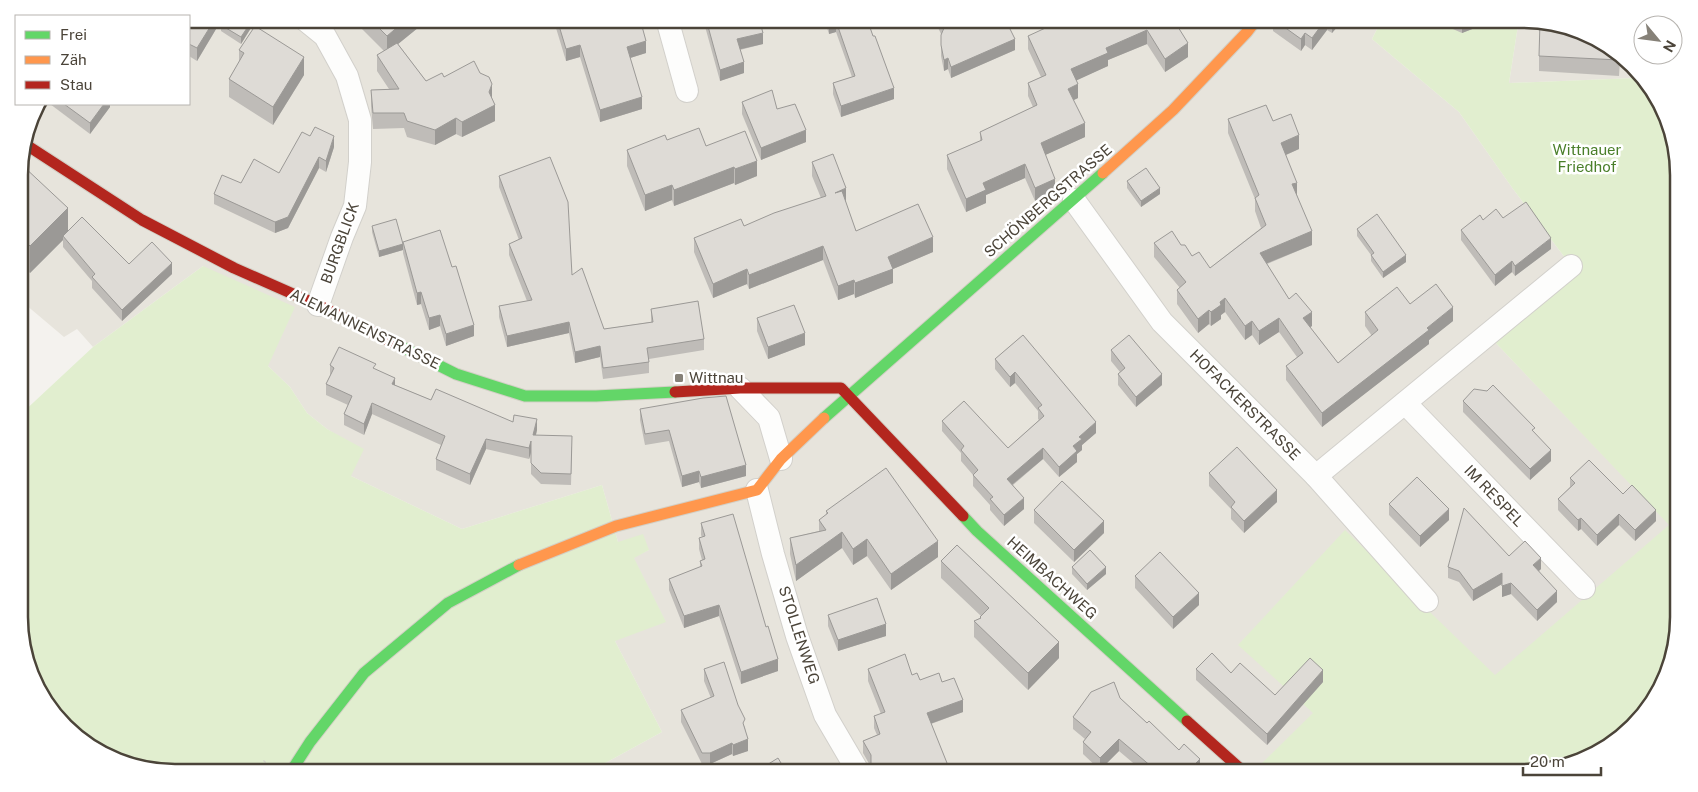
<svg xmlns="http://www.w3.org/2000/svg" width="1698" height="792" viewBox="0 0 1698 792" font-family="'Public Sans',sans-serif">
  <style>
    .residential { fill: #e7e4dc }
    .green { fill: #e1eecf }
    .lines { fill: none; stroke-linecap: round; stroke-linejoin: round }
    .street-casing { stroke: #d2d0cb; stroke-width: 24 }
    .fast-casing { stroke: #d3cfc5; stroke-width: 13 }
    .slow-casing { stroke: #d3cfc5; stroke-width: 13 }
    .jam-casing { stroke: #d3cfc5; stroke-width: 13 }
    .path { stroke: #d3d2cc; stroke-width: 3; stroke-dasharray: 2.5 2.5; stroke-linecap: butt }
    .street { stroke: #fdfdfc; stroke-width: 22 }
    .fast { stroke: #63d668; stroke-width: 11 }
    .slow { stroke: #ff974d; stroke-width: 11 }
    .jam { stroke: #b3261e; stroke-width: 11 }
    .wall { fill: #bfbcb8 }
    .shaded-wall { fill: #9b9996 }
    .building { fill: #dedbd6; stroke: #9b9996 }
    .poi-dot { fill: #868178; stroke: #fff; stroke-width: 2 }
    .labels { text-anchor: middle; stroke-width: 5; stroke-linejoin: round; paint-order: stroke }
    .park-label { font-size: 15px; fill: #4a7f2a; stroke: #fff }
    .street-label { font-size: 15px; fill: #4b4439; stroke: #fff }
    .poi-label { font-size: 15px; fill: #4b4439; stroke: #fff; text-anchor: start }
    .rim { fill: none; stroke: #4b4439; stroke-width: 2.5 }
  </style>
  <rect width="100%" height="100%" fill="#f4f2ee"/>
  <!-- residential -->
  <g class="residential">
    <polygon points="189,19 1382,19 1372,39 1459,112 1513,189 1575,271 1492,339 1670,525 1495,676 1345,531 1314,713 1256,770 1259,773 587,773 662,732 615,641 634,557 649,550 618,542 602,485 462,529 351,476 343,439 327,429 307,413 290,387 268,366 203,266 93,347 77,329 64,337 19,299 19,164 35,106 37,104 189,104"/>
    <polygon points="1519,19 1583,31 1637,73 1636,78 1509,83"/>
  </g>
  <!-- green -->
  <g class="green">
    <polygon points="1382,19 1519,19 1509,83 1636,78 1637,73 1647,80 1678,155 1679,617 1667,677 1641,720 1610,747 1533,773 1259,773 1255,770 1313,713 1238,645 1345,530 1495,675 1669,525 1492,339 1575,271 1513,189 1459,112 1372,39"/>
    <polygon points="203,266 295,307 268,366 290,387 307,413 327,429 364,449 351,476 462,529 602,485 618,542 643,534 649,550 634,558 666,622 615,641 662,732 587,773 175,773 115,761 51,712 20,638 20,415 93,347"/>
  </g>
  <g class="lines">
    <defs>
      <g id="street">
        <polyline points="304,19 325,36 347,76 360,120 360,162 355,206 342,237 318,305"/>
        <polyline points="667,19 687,91"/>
        <polyline points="1074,200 1162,322 1316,476 1427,601"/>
        <polyline points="740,388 769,418 781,459"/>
        <polyline points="1405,403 1584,588"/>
        <polyline points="1316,476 1571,266"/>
        <polyline points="757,490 773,554 797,636 825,715 859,773"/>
      </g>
      <g id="fast">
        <polyline points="400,346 456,374 525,396 596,396 675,392"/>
        <polyline points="824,418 1103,173"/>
        <polyline points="963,516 977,531 1187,721"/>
        <polyline points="290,773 310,742 364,673 448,603 519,565"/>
      </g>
      <g id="slow">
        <polyline points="1103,173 1173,110 1247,32 1257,19"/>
        <polyline points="519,565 616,526 757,490 781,459 824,418"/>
      </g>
      <g id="jam">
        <polyline points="25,144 142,220 234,268 318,305 400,346"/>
        <polyline points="675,392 740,388 841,388 963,516"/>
        <polyline points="1187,721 1245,773"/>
      </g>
    </defs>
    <!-- street casing -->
    <use href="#street" class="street-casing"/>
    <!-- fast casing -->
    <use href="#fast" class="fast-casing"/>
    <!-- slow casing -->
    <use href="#slow" class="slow-casing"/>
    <!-- jam casing -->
    <use href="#jam" class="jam-casing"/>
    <!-- path -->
    <polyline class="path" points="254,773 265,761"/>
    <!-- street -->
    <use href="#street" class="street"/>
    <!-- fast -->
    <use href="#fast" class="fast"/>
    <!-- slow -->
    <use href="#slow" class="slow"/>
    <!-- jam -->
    <use href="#jam" class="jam"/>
  </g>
  <!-- wall -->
  <g class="wall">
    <polygon points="189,19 222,19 197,61 189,56"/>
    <polygon points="254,19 254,23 241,44 221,31 221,25"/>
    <polygon points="353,19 439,19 425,29 419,27 398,44 426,81 444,77 492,98 495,121 462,137 456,134 435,145 407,137 404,128 373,129 371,106 371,90 389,89 377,71 377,55 384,51 353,20"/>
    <polygon points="556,19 622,19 624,24 646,53 630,58 642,109 600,122 580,57 566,61 556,28"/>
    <polygon points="703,19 759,19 763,44 740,50 744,73 720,81"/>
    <polygon points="824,19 867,19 894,99 841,117 833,94 833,83 852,77 836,32 829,34"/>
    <polygon points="934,19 1003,19 1015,50 951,78 948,69 944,71 941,56 941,34"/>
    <polygon points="1189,19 1178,26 1188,57 1165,72 1147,44 1108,60 1108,66 1076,80 1078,98 1073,100 1085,137 1045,155 1055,193 1035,201 1025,178 986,195 986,203 966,212 947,169 947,155 980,141 980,132 1033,107 1028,96 1028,83 1041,77 1028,49 1028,36"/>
    <polygon points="1273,19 1344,19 1332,33 1327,30 1312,50 1305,45 1301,51 1273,31"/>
    <polygon points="1443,19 1498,19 1462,33 1446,26"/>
    <polygon points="239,50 304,75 273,125 229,97 229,79 239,62"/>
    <polygon points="1539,56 1620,59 1619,76 1539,71"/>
    <polygon points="742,102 777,109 806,142 761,160 742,114"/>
    <polygon points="50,104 110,104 110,107 90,134"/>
    <polygon points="1228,119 1273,121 1299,149 1286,155 1297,195 1312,245 1267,264 1289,299 1312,326 1310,327 1338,363 1372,336 1365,326 1365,312 1410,304 1453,321 1429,340 1429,344 1322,427 1286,380 1286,366 1297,357 1279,332 1259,345 1252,335 1245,340 1225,312 1221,315 1221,319 1211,326 1209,324 1198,333 1177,304 1177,290 1180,288 1154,257 1154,243 1181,245 1192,256 1210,268 1261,228 1255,211 1255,199 1228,133"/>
    <polygon points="667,140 706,146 757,176 735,185 734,183 674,206 672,200 645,211 627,166 627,150"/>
    <polygon points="334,147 326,172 319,168 288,228 275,233 214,204 214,194 241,183 279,173"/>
    <polygon points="812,162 846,203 856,231 933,252 893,269 893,283 855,298 854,294 838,300 823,260 749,289 747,284 713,298 694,252 694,238 744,226 821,198 812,176"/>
    <polygon points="19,168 68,231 129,264 172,274 122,321 92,288 92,281 63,247 63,240 30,273 19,262"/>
    <polygon points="499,176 572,275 604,329 651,322 651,309 704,339 704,350 649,359 649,373 603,379 600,357 575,363 569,333 507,347 499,317 499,306 527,301 509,255 509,244 519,240 499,187"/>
    <polygon points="1127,181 1160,194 1141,207 1127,188"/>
    <polygon points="1503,218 1551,249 1515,276 1512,272 1495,286 1461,240 1461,230 1483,220"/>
    <polygon points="372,226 403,242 474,336 446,346 440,326 429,330 421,304 417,305 403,253 403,250 379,257 372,232"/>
    <polygon points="1357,229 1406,262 1383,278 1371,261 1371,255 1357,236"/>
    <polygon points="757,318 805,345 768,359 757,331"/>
    <polygon points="1023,335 1096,433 1082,445 1082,450 1077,454 1077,462 1059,477 1043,459 1013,485 1024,509 1004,526 990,510 990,505 973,486 973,475 961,461 961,453 942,431 942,421 1008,448 1039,420 1038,419 1038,411 1015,383 1010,387 995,369 995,359"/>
    <polygon points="1111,350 1162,385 1136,407 1118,385 1118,374 1120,372 1111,361"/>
    <polygon points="330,365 376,369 395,385 431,400 513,422 537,430 536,435 572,447 571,485 541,484 531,474 531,453 529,459 486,449 470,485 436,470 436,459 441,445 372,414 364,435 344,425 344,414 348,405 326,395 326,384 330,376"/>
    <polygon points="1463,401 1535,433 1551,461 1530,480 1463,412"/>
    <polygon points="640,409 746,476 701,488 699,482 682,487 669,441 645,445 640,420"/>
    <polygon points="1209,473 1277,502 1244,533 1231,519 1231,509 1209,486"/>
    <polygon points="1570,478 1623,494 1656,521 1635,541 1619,525 1597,546 1581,529 1578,531 1558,510 1558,499 1570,487"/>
    <polygon points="1389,504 1449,520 1420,547 1389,515"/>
    <polygon points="1034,510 1104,533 1074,562 1034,523"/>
    <polygon points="826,511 938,557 891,590 867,556 853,565 842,548 796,581 790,554 790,538 819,531 819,520 826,515"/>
    <polygon points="701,523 778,671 741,684 719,616 684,628 669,590 669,579 700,567 700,561 702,560 699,549 699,538 702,537 701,535"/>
    <polygon points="1509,556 1541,569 1539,571 1557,602 1537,621 1511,594 1502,597 1502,584 1473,601 1459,582 1448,578 1448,567"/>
    <polygon points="941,561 1059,658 1028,690 974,637 974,621 980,618 981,616 941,578"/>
    <polygon points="1072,567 1106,574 1087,590 1072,574"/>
    <polygon points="1135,576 1199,605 1173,629 1135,588"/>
    <polygon points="828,615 886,636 838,651 828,626"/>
    <polygon points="704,669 745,727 748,751 733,756 732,754 710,764 702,764 681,722 681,710 711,698 704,681"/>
    <polygon points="868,669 912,675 920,680 942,682 963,712 931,724 951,773 871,773 871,767 863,753 863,741 877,735 874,728 874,716 881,714 868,681"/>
    <polygon points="1196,669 1231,673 1275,695 1323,682 1267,745 1196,680"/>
    <polygon points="1120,698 1147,723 1179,750 1200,766 1207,773 1145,773 1119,751 1100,770 1083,754 1083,742 1085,739 1073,729 1073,717"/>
  </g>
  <!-- shaded-wall -->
  <g class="shaded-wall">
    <polygon points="215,19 222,19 197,61 197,48"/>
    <polygon points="253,19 254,19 254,23 241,44 241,37"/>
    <polygon points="407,19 419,19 419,27 387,53 387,36"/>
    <polygon points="425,19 439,19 425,29"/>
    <polygon points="1171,19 1189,19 1171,30"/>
    <polygon points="1326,19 1327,19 1327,30 1312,50 1312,38"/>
    <polygon points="1334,19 1344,19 1332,33 1332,21"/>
    <polygon points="1462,19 1498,19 1462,33"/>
    <polygon points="836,21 836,32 829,34 829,23"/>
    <polygon points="1147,30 1147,44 1108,60 1108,66 1071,83 1071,69 1106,48"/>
    <polygon points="763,33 763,44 737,50 737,39"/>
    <polygon points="1305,33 1305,45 1301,51 1301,39"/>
    <polygon points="1015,39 1015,50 951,78 951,67"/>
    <polygon points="646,41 646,53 627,59 627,47"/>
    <polygon points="1188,43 1188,57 1165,72 1165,59"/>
    <polygon points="580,45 580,57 566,61 566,49"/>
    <polygon points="304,57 304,75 273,125 273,107"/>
    <polygon points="948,58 948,69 944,71 944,60"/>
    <polygon points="744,62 744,73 720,81 720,70"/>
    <polygon points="492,84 492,100 495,105 495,121 462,137 462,122 489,92"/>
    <polygon points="1078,84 1078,98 1068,103 1068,89"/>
    <polygon points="894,88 894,99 841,117 841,106"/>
    <polygon points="642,97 642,109 600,122 600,110"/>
    <polygon points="104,104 110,104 110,107 90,134 90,123"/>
    <polygon points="456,118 456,134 435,145 435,130"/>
    <polygon points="1085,123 1085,137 1041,157 1041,143"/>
    <polygon points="806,130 806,142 761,160 761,148"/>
    <polygon points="1299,135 1299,149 1281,157 1281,143"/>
    <polygon points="334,136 334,147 326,172 326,161"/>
    <polygon points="319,157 319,168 288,228 275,233 275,222"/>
    <polygon points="757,161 757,176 735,185 735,169"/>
    <polygon points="1025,164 1025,178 986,195 986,203 966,212 966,199 983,183"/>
    <polygon points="734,167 734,183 674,206 674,190"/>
    <polygon points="1055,179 1055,193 1035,201 1035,188"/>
    <polygon points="1297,183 1297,197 1292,184"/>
    <polygon points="672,185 672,200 645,211 645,195"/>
    <polygon points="846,188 846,203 835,193"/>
    <polygon points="1160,188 1160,194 1141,207 1141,201"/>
    <polygon points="68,208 68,235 63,236 63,240 30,273 30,246"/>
    <polygon points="1312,231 1312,245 1260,266 1260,253"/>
    <polygon points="933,237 933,252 893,269 893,283 855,298 855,283 888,257"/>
    <polygon points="1551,238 1551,249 1515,276 1515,266"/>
    <polygon points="403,244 403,250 379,257 379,251"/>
    <polygon points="823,246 823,260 749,289 749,275"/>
    <polygon points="1406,255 1406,262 1383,278 1383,272"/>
    <polygon points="1512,261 1512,272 1495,286 1495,275"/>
    <polygon points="172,263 172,274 122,321 122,310"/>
    <polygon points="747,269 747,284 713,298 713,284"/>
    <polygon points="854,280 854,294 838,300 838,286"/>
    <polygon points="421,292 421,304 417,305 417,293"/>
    <polygon points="1225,298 1225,312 1221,315 1221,319 1211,326 1211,312 1220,302"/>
    <polygon points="1453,307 1453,321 1429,340 1429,344 1322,427 1322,413 1427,328"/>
    <polygon points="1209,310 1209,324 1198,333 1198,319"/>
    <polygon points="1312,312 1312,326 1303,332 1303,318"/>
    <polygon points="440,315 440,326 429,330 429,318"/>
    <polygon points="1279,318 1279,332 1259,345 1259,331"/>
    <polygon points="1252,321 1252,335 1245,340 1245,326"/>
    <polygon points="569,322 569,333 507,347 507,336"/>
    <polygon points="474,325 474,336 446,346 446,334"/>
    <polygon points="805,333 805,345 768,359 768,347"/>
    <polygon points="600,346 600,357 575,363 575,352"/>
    <polygon points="1015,372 1015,383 1010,387 1010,377"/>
    <polygon points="1162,374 1162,385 1136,407 1136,397"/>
    <polygon points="395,378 395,389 392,384"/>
    <polygon points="372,403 372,414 364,435 364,424"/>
    <polygon points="537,419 537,430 533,446 533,435"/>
    <polygon points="1096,422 1096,433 1082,445 1082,450 1077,454 1077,462 1059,477 1059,467 1079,437"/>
    <polygon points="486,439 486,449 470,485 470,474"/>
    <polygon points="531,441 531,452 529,459 529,448"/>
    <polygon points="1043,448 1043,459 1007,489 1007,479"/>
    <polygon points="1551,450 1551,461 1530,480 1530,469"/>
    <polygon points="746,465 746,476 701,488 701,477"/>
    <polygon points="699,471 699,482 682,487 682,476"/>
    <polygon points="1277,490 1277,502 1244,533 1244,521"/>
    <polygon points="1024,498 1024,509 1004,526 1004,515"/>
    <polygon points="1449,509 1449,520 1420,547 1420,536"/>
    <polygon points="1656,510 1656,521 1635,541 1635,530"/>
    <polygon points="1619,514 1619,525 1597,546 1597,535"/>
    <polygon points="1581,518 1581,529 1578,531 1578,520"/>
    <polygon points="1104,521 1104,533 1074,562 1074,550"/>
    <polygon points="842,532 842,548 796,581 796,565"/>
    <polygon points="867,539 867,556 853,565 853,549"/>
    <polygon points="938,541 938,557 891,590 891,574"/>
    <polygon points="1541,558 1541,569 1533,576 1533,565"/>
    <polygon points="1106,567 1106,574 1087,590 1087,584"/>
    <polygon points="1502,573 1502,584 1473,601 1473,590"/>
    <polygon points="1511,583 1511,594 1502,597 1502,586"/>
    <polygon points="1557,591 1557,602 1537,621 1537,610"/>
    <polygon points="1199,593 1199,605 1173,629 1173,617"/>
    <polygon points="719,605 719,616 684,628 684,616"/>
    <polygon points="886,624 886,636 838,651 838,640"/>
    <polygon points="1059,642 1059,658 1028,690 1028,673"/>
    <polygon points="778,659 778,671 741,684 741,672"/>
    <polygon points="1323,670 1323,682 1267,745 1267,734"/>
    <polygon points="963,700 963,712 927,725 927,713"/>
    <polygon points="748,739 748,751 733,756 733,745"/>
    <polygon points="1119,739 1119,751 1100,770 1100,758"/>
    <polygon points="732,743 732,754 710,764 710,753"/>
    <polygon points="1200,759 1200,771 1196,763"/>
    <polygon points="898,768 898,773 887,773"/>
  </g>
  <!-- building -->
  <g class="building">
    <polygon points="189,19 215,19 197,48 189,44"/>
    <polygon points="225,19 253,19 241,37 221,25"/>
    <polygon points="370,19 407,19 387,36"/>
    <polygon points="557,19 622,19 624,24 640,19 646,41 627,47 642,97 600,110 580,45 566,49"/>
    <polygon points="706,19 759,19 763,33 737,39 744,62 720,70"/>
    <polygon points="828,19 867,19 873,36 875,36 894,88 841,106 833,83 855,76 836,21 829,23"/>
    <polygon points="939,19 1003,19 1007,23 1015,39 951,67 948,58 944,60 941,45 941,35 944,28"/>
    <polygon points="1065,19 1173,19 1188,43 1165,59 1147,30 1106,48 1108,53 1071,69 1078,84 1068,89 1085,123 1041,143 1055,179 1035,188 1025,164 983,183 986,190 966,199 947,155 982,140 980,132 1037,105 1028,83 1046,75 1028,36"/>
    <polygon points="1273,19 1326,19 1312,38 1305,33 1301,39"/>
    <polygon points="1540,22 1583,31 1619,59 1619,60 1539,56"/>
    <polygon points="255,26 304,57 273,107 229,79 244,53 239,50"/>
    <polygon points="397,43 426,81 442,73 444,77 474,61 480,73 489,77 492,84 489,92 495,105 462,122 456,118 435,130 407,121 404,113 373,113 371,90 399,89 377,55"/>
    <polygon points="772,90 777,109 795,104 806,130 761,148 742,102"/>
    <polygon points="64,104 104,104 90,123"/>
    <polygon points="1266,105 1273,121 1291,114 1299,135 1281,143 1297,183 1292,184 1312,231 1260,253 1289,299 1296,293 1312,312 1303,318 1338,363 1378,330 1365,312 1397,287 1410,304 1436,284 1453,307 1427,328 1429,330 1322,413 1286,366 1303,353 1279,318 1259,331 1252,321 1245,326 1225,298 1220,302 1221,305 1211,312 1209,310 1198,319 1177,290 1186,282 1154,243 1172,231 1181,245 1185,245 1192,256 1199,252 1210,268 1266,225 1255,198 1259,195 1228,119"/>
    <polygon points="315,127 334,136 326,161 319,157 288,217 275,222 214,194 222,175 241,183 254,159 279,173 302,132 310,136"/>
    <polygon points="699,128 706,146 745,131 757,161 735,169 734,167 674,190 672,185 645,195 627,150 665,135 667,140"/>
    <polygon points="833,154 846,188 835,193 842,191 856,231 918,204 933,237 888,257 893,269 855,283 854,280 838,286 823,246 749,275 747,269 713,284 694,238 741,219 744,226 774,213 826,196 812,162"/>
    <polygon points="550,157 568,202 572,275 582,268 604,329 653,322 651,309 698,301 704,339 647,348 649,362 603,368 600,346 575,352 569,322 507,336 499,306 532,300 509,244 522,238 499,176"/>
    <polygon points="22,165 68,208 30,246 19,235 19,168"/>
    <polygon points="1146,168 1160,188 1141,201 1127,181"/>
    <polygon points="1526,202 1551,238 1515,266 1512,261 1495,275 1461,230 1480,215 1483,220 1496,209 1503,218"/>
    <polygon points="1377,214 1406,255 1383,272 1371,255 1374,253 1357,229"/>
    <polygon points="82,217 129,264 152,242 172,263 122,310 92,277 95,274 63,236"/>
    <polygon points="396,219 403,244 379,251 372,226"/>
    <polygon points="440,230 452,267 456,266 474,325 446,334 440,315 429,318 421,292 417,293 403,242"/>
    <polygon points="794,305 805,333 768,347 757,318"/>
    <polygon points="1023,335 1096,422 1079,437 1082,439 1073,446 1077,451 1059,467 1043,448 1007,479 1024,498 1004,515 990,499 993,497 973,475 978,470 961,450 964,446 942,421 964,401 1008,448 1044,416 1038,408 1042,405 1015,372 1010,377 995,359"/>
    <polygon points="1129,335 1162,374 1136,397 1118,374 1125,368 1111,350"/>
    <polygon points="339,347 376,364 373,368 395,378 392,384 431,400 436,389 513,422 514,415 537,419 533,435 572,436 571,474 541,473 531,463 531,441 529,448 486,439 470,474 436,459 445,436 372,403 364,424 344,414 352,396 326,384 334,368 330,365"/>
    <polygon points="1493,385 1535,428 1532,430 1551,450 1530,469 1463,401 1474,389 1487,391"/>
    <polygon points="726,396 746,465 701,477 699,471 682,476 669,430 645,434 640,409 703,398"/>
    <polygon points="1237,447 1277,490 1244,521 1231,507 1235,502 1209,473"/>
    <polygon points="1589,460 1623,494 1632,485 1656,510 1635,530 1619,514 1597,535 1581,518 1578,520 1558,499 1575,483 1570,478"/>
    <polygon points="886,468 938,541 891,574 867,539 853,549 842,532 796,565 790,538 826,530 819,520 828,513 826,511"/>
    <polygon points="1417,477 1449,509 1420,536 1389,504"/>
    <polygon points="1062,481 1104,521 1074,550 1034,510"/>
    <polygon points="1464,508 1509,556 1525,541 1541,558 1533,565 1557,591 1537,610 1511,583 1502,586 1502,573 1473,590 1459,571 1448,567"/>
    <polygon points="733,514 766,627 768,626 778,659 741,672 719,605 684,616 669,579 702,566 700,561 705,559 699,538 705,536 701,523"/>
    <polygon points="957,545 1059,642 1028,673 974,621 981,618 980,617 989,608 941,561"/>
    <polygon points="1090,550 1106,567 1087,584 1072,567"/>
    <polygon points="1160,552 1199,593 1173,617 1135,576"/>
    <polygon points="877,598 886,624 838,640 828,615"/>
    <polygon points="1212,653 1231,673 1240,663 1275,695 1310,658 1323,670 1267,734 1196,669"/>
    <polygon points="905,654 912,675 917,673 920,680 939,673 942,682 954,678 963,700 927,713 951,773 900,773 898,768 887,773 874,773 871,764 871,755 863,741 880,734 874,716 885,712 868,669"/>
    <polygon points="724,662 738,705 745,719 743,723 748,739 733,745 732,743 710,753 702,753 681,710 714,696 704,669"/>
    <polygon points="1114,682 1120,698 1147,723 1149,721 1179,750 1184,744 1200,759 1196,763 1207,772 1206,773 1159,773 1119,739 1100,758 1083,742 1091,732 1073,717 1091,692"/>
    <polygon points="778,758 787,773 754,773"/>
  </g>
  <!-- markers -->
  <rect class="poi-dot" x="674" y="373" width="10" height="10" rx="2.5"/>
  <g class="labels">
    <!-- park labels -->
    <g class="park-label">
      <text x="1587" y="155">Wittnauer<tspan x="1587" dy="17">Friedhof</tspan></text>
    </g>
    <!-- street labels -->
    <g class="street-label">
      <text transform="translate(1048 201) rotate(-41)" y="5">SCHÖNBERGSTRASSE</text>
      <text transform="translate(340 243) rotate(-70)" y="5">BURGBLICK</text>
      <text transform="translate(365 329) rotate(26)" y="5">ALEMANNENSTRASSE</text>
      <text transform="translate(1245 405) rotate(45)" y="5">HOFACKERSTRASSE</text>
      <text transform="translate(1494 496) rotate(46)" y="5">IM RESPEL</text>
      <text transform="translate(1052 578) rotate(42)" y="5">HEIMBACHWEG</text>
      <text transform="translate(799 635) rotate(72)" y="5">STOLLENWEG</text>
    </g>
    <!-- poi labels -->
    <g class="poi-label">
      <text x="689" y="383">Wittnau</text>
    </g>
  </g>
  <!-- crop -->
  <path d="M0 0H1698V792H0ZM175 28H1523A147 147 0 0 1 1670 175V617A147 147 0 0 1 1523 764H175A147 147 0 0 1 28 617V175A147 147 0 0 1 175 28Z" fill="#fff" fill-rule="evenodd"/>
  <path class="rim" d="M175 28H1523A147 147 0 0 1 1670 175V617A147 147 0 0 1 1523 764H175A147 147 0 0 1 28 617V175A147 147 0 0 1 175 28Z"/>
  <!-- legend -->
  <rect x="15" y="15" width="175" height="90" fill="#ffffff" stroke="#b7b4b0"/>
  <rect x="25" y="31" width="25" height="8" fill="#63d668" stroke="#b7b4b0"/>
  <text x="60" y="40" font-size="15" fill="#4b4439">Frei</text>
  <rect x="25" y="56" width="25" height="8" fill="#ff974d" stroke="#b7b4b0"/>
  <text x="60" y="65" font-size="15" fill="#4b4439">Zäh</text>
  <rect x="25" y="81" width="25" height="8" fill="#b3261e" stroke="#b7b4b0"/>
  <text x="60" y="90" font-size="15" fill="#4b4439">Stau</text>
  <!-- north arrow -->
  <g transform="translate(1658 40) rotate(119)"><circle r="24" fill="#ffffff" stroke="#b7b4b0"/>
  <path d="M0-4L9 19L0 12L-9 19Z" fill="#868178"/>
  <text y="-8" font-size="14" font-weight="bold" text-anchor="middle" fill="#4b4439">N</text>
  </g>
  <!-- scale -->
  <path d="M1523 767v8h78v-8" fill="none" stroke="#4b4439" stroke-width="2.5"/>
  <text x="1530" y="767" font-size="15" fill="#4b4439" stroke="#ffffff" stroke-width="4" paint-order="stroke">20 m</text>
</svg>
